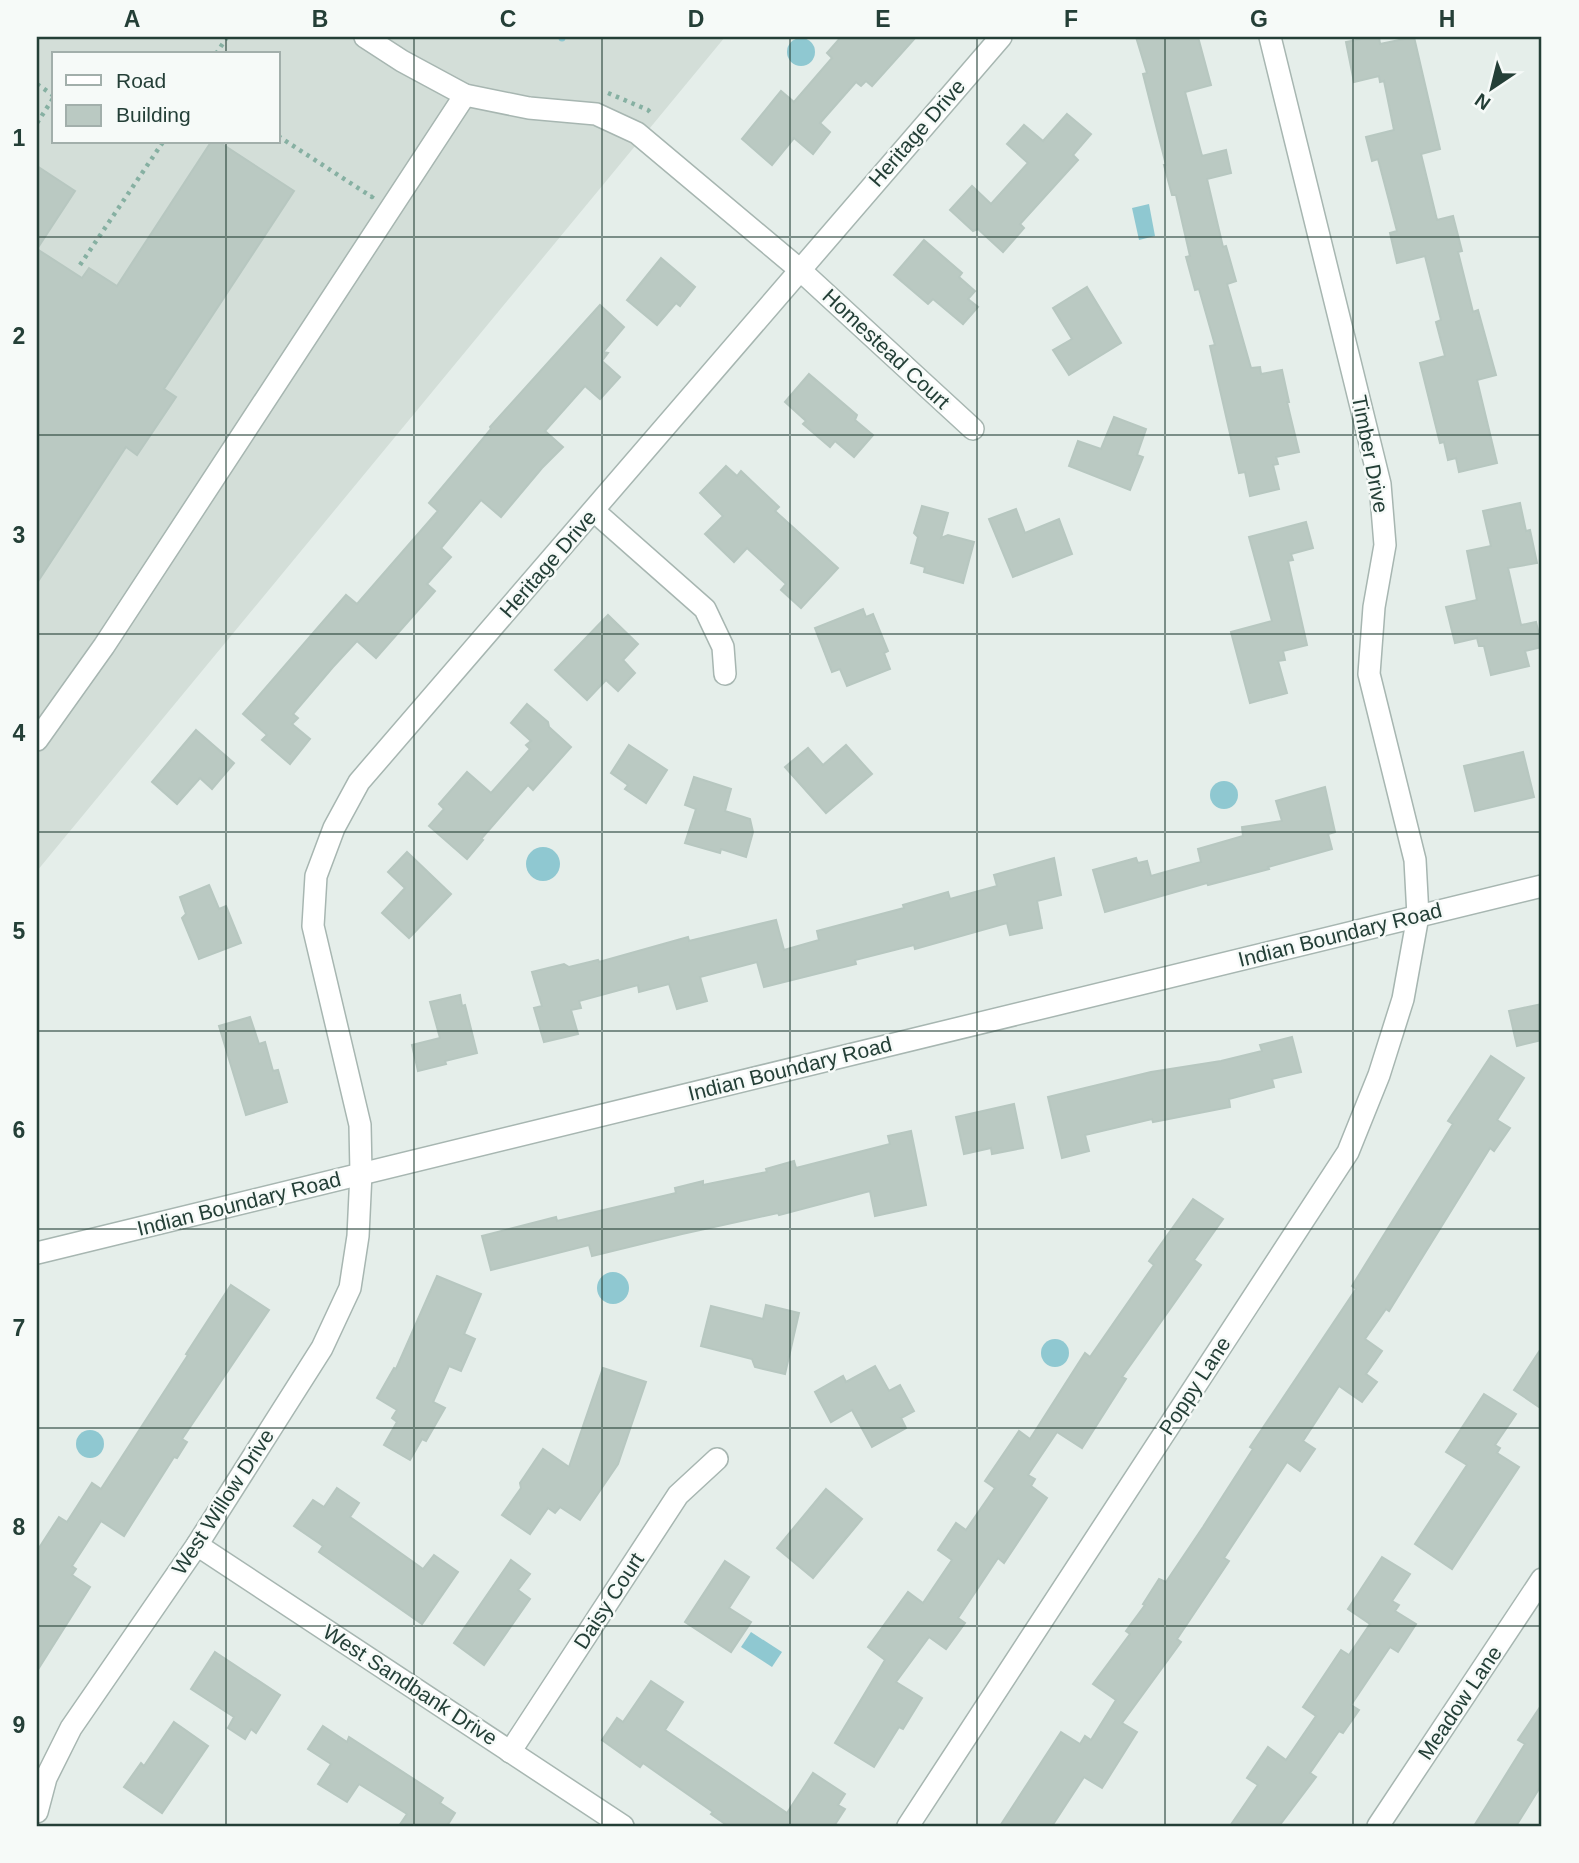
<svg xmlns="http://www.w3.org/2000/svg" width="1579" height="1863" viewBox="0 0 1579 1863" font-family="Helvetica,sans-serif">
  <style>
    .built { fill: #d3ded8; fill-rule: evenodd }
    .water { fill: #8fc8d1 }
    .lines { fill: none; stroke-linecap: round; stroke-linejoin: round }
    .stream { stroke: #8fc8d1; stroke-width: 7 }
    .building { fill: #bac9c2; stroke: #b7c7c0; stroke-width: 2 }
    .minor-casing { stroke: #a7b6b1; stroke-width: 24 }
    .path { stroke: #86b0a2; stroke-width: 4.5; stroke-dasharray: 3.5 5; stroke-linecap: butt }
    .minor { stroke: #fff; stroke-width: 21 }
    .grid { fill: none; stroke: #243f37; stroke-width: 2; stroke-opacity: 0.55 }
    .labels { text-anchor: middle; stroke-width: 5; stroke-linejoin: round; paint-order: stroke }
    .street-label { font-size: 21px; fill: #243f37; stroke: #f6faf8 }
    .neatline { fill: none; stroke: #243f37; stroke-width: 2.5 }
    .grid-label { font-size: 23px; text-anchor: middle; font-weight: bold; fill: #243f37 }
  </style>
  <rect width="100%" height="100%" fill="#e5eeea"/>
  <!-- built -->
  <path class="built" d="M 37,37 L 725,37 L 37,871 ZM 54,54 L 278,54 L 278,142 L 54,142 Z"/>
  <!-- water -->
  <g class="water">
    <circle cx="801" cy="52" r="14"/>
    <polygon points="1149,204 1155,236 1139,240 1132,208"/>
    <circle cx="1224" cy="795" r="14"/>
    <circle cx="543" cy="864" r="17"/>
    <circle cx="613" cy="1288" r="16"/>
    <circle cx="1055" cy="1353" r="14"/>
    <circle cx="90" cy="1444" r="14"/>
    <polygon points="751,1632 782,1652 772,1667 741,1647"/>
  </g>
  <g class="lines">
    <!-- stream -->
    <polyline class="stream" points="562,37 562,38"/>
  </g>
  <!-- building -->
  <g class="building">
    <polygon points="841,37 916,37 872,86 866,81 861,86 856,82 820,123 830,132 813,154 794,138 772,165 742,139 781,91 794,102 832,58 827,53"/>
    <polygon points="1136,37 1198,37 1211,85 1185,92 1202,156 1226,150 1231,173 1207,179 1223,247 1226,246 1236,281 1227,284 1251,368 1260,367 1261,374 1282,370 1289,402 1287,402 1299,452 1276,457 1278,464 1273,465 1279,489 1250,496 1245,472 1239,473 1210,346 1215,345 1199,289 1195,290 1186,257 1190,256 1176,195 1172,195 1164,165 1166,165 1143,74 1147,73"/>
    <polygon points="1371,37 1379,37 1380,44 1414,37 1440,149 1421,154 1437,220 1453,216 1462,251 1458,252 1473,312 1478,310 1496,375 1477,380 1497,463 1459,472 1456,458 1448,460 1444,442 1440,443 1420,363 1445,356 1436,322 1441,320 1425,256 1397,263 1390,233 1397,231 1378,159 1372,161 1366,137 1394,130 1384,81 1380,82 1379,76 1354,82 1346,42"/>
    <polygon points="1067,114 1091,134 1073,155 1078,160 1020,224 1024,228 1003,252 978,229 973,231 950,210 972,186 991,204 1028,163 1007,144 1024,125 1043,141"/>
    <polygon points="211,142 219,142 294,191 164,389 176,397 137,455 126,447 37,583 37,166 75,191 37,249 82,278 89,268 117,286"/>
    <polygon points="924,240 962,273 959,277 975,291 968,299 978,307 963,324 933,299 928,304 894,275"/>
    <polygon points="661,258 695,287 680,306 676,303 657,325 627,300"/>
    <polygon points="1087,287 1121,343 1069,375 1053,350 1072,339 1053,308"/>
    <polygon points="600,305 624,327 603,352 608,353 602,361 620,377 600,399 585,386 545,431 563,447 542,468 501,517 481,500 441,548 451,557 427,584 435,591 376,658 357,641 333,667 293,714 298,718 292,724 310,739 290,764 262,740 267,735 243,714 346,595 357,604 438,511 429,503 491,429 490,427"/>
    <polygon points="809,374 857,415 855,420 873,435 854,457 835,441 830,447 803,424 806,421 785,402"/>
    <polygon points="1114,417 1146,429 1137,455 1143,457 1130,490 1069,466 1078,441 1101,449"/>
    <polygon points="726,466 737,476 741,471 779,507 775,511 838,568 801,608 781,590 786,584 747,548 734,562 705,534 723,516 700,493"/>
    <polygon points="1520,503 1526,531 1530,530 1537,563 1508,568 1521,625 1536,622 1542,647 1525,651 1529,666 1491,675 1484,646 1479,646 1477,638 1455,643 1446,607 1477,600 1467,551 1491,546 1483,511"/>
    <polygon points="922,506 948,513 941,538 948,535 974,542 963,583 924,572 925,567 911,563 918,537 914,533"/>
    <polygon points="1016,509 1025,533 1059,519 1072,554 1013,577 989,519"/>
    <polygon points="1306,522 1313,548 1291,554 1293,560 1288,561 1307,645 1283,651 1285,660 1278,661 1287,693 1250,703 1231,632 1272,621 1249,537"/>
    <polygon points="863,609 866,617 873,614 888,651 884,653 890,669 847,686 840,669 832,672 815,628"/>
    <polygon points="608,615 638,644 623,660 635,673 618,691 606,680 587,700 555,670"/>
    <polygon points="527,704 548,722 549,727 571,747 533,790 528,785 481,839 483,840 467,859 429,826 444,809 439,804 467,772 491,793 530,749 526,745 531,741 511,723"/>
    <polygon points="196,730 234,763 212,789 200,778 177,804 152,782"/>
    <polygon points="629,745 667,770 646,803 625,789 628,785 611,773"/>
    <polygon points="846,745 872,774 826,813 785,767 808,748 823,765"/>
    <polygon points="1523,752 1534,797 1475,811 1464,766"/>
    <polygon points="694,777 731,789 725,811 750,819 753,832 746,857 721,849 720,853 685,843 696,809 685,805"/>
    <polygon points="1325,787 1335,832 1328,834 1332,849 1268,867 1269,869 1208,885 1207,883 1105,912 1093,870 1136,858 1138,863 1147,861 1151,876 1201,862 1198,849 1243,836 1242,827 1282,821 1276,801"/>
    <polygon points="407,852 451,894 409,938 382,913 405,888 388,872"/>
    <polygon points="1054,858 1061,895 1037,901 1042,928 1010,935 1007,923 915,949 914,945 855,960 856,964 764,987 757,962 700,977 707,1001 677,1009 669,984 639,992 638,985 579,1001 581,1008 571,1010 578,1034 544,1042 534,1008 542,1006 532,972 564,964 569,967 598,960 599,962 688,937 689,941 776,920 784,950 819,940 817,931 904,908 903,905 948,892 950,899 997,886 994,875"/>
    <polygon points="209,885 219,909 226,906 241,943 199,959 182,918 186,914 180,897"/>
    <polygon points="460,995 462,1006 465,1005 477,1053 445,1061 446,1064 418,1071 412,1045 440,1038 430,1002"/>
    <polygon points="1542,1004 1542,1040 1517,1046 1509,1011"/>
    <polygon points="250,1017 259,1044 265,1042 273,1071 278,1070 287,1102 246,1115 219,1026"/>
    <polygon points="1292,1037 1301,1072 1272,1079 1274,1087 1229,1099 1230,1107 1153,1122 1152,1119 1085,1135 1089,1151 1062,1158 1048,1097 1151,1072 1221,1061 1262,1051 1260,1045"/>
    <polygon points="1491,1056 1524,1078 1497,1120 1510,1128 1494,1151 1490,1148 1389,1311 1386,1309 1365,1339 1382,1351 1366,1374 1377,1382 1362,1402 1339,1386 1303,1441 1315,1449 1300,1471 1287,1462 1224,1558 1229,1561 1177,1639 1181,1642 1122,1723 1137,1732 1102,1788 1084,1777 1052,1826 1000,1826 1061,1732 1080,1744 1085,1736 1091,1740 1116,1700 1093,1684 1130,1634 1126,1631 1145,1605 1143,1604 1159,1579 1166,1582 1203,1527 1253,1449 1250,1447 1356,1289 1352,1286 1453,1124 1448,1121"/>
    <polygon points="1014,1104 1023,1148 992,1154 991,1148 964,1154 956,1117"/>
    <polygon points="911,1131 926,1205 875,1216 870,1191 779,1215 778,1213 682,1234 592,1256 589,1245 491,1270 482,1236 556,1217 557,1221 676,1193 675,1188 703,1181 703,1185 767,1172 766,1169 794,1161 796,1168 890,1144 888,1136"/>
    <polygon points="1193,1199 1223,1219 1194,1260 1201,1265 1122,1377 1126,1379 1082,1448 1057,1432 1028,1475 1035,1479 1031,1486 1047,1498 1004,1563 998,1558 958,1618 965,1623 946,1649 929,1637 896,1682 922,1698 903,1729 899,1727 874,1767 835,1743 885,1660 868,1647 908,1592 923,1603 952,1560 938,1550 956,1523 966,1530 995,1488 985,1481 1019,1431 1030,1439 1085,1353 1090,1357 1154,1265 1149,1261"/>
    <polygon points="437,1276 481,1294 464,1334 475,1339 461,1371 449,1366 433,1402 445,1408 426,1441 422,1439 410,1460 384,1445 397,1422 392,1418 397,1410 377,1398 394,1368 396,1369"/>
    <polygon points="231,1285 269,1310 182,1439 187,1442 177,1458 174,1457 124,1536 101,1521 72,1566 76,1569 72,1575 90,1587 37,1671 37,1551 59,1517 67,1522 92,1483 101,1489 188,1355 186,1354"/>
    <polygon points="766,1305 799,1313 785,1374 755,1367 752,1359 701,1346 711,1306 763,1319"/>
    <polygon points="1542,1347 1542,1409 1514,1390"/>
    <polygon points="875,1366 889,1391 900,1385 914,1411 901,1418 906,1428 872,1447 852,1410 831,1422 815,1392 843,1376 846,1382"/>
    <polygon points="603,1368 646,1382 618,1464 580,1520 560,1507 555,1513 548,1508 530,1534 502,1515 521,1488 520,1483 543,1449 569,1467"/>
    <polygon points="1484,1394 1516,1414 1495,1445 1500,1448 1497,1453 1519,1467 1452,1569 1415,1544 1467,1465 1446,1452"/>
    <polygon points="337,1488 359,1503 350,1517 423,1569 434,1555 458,1572 422,1624 319,1552 323,1546 294,1526 313,1500 324,1507"/>
    <polygon points="826,1489 862,1519 813,1578 777,1548"/>
    <polygon points="1382,1557 1410,1574 1392,1601 1399,1605 1395,1611 1416,1624 1398,1652 1390,1647 1351,1705 1359,1710 1343,1733 1339,1731 1310,1773 1316,1777 1279,1826 1230,1826 1258,1785 1247,1778 1268,1747 1286,1760 1316,1716 1303,1707 1341,1650 1349,1655 1370,1624 1348,1609"/>
    <polygon points="511,1560 530,1574 518,1590 530,1599 484,1665 454,1643"/>
    <polygon points="725,1561 749,1577 729,1608 751,1622 731,1652 685,1622"/>
    <polygon points="215,1652 280,1695 256,1733 251,1729 245,1739 228,1728 234,1717 191,1689"/>
    <polygon points="651,1681 683,1702 665,1730 787,1813 813,1773 845,1794 838,1805 845,1809 834,1826 728,1826 711,1814 713,1812 643,1763 640,1767 602,1740 617,1718 623,1722"/>
    <polygon points="1542,1704 1542,1784 1516,1826 1474,1826 1525,1744 1518,1740"/>
    <polygon points="174,1722 208,1746 162,1813 124,1787 141,1763 144,1766"/>
    <polygon points="323,1726 347,1742 349,1737 443,1798 440,1803 455,1813 447,1826 399,1826 407,1814 359,1784 347,1802 318,1784 331,1764 308,1749"/>
  </g>
  <g class="lines">
    <defs>
      <g id="minor">
        <polyline points="365,37 402,61 465,95 529,108 596,114 637,133 799,269 973,429"/>
        <polyline points="594,511 705,609 723,647 725,674"/>
        <polyline points="37,740 104,646 465,95"/>
        <polyline points="37,1253 1542,886"/>
        <polyline points="197,1545 623,1826"/>
        <polyline points="510,1752 678,1495 717,1459"/>
        <path d="M 37,1812 L 46,1778 L 71,1728 L 197,1545 L 322,1348 L 350,1288 L 358,1236 L 361,1173 L 360,1125 L 313,926 L 316,876 L 334,828 L 359,782 C 574,534 786,284 1001,37"/>
        <polyline points="908,1826 1348,1152 1379,1075 1403,999 1418,916 1415,860 1369,674 1374,607 1385,545 1380,484 1270,37"/>
        <polyline points="1378,1826 1542,1579"/>
      </g>
    </defs>
    <!-- minor casing -->
    <use href="#minor" class="minor-casing"/>
    <!-- path -->
    <g class="path">
      <polyline points="216,54 227,37"/>
      <polyline points="37,84 54,96"/>
      <polyline points="608,93 648,110 653,115"/>
      <polyline points="37,123 54,97"/>
      <polyline points="278,136 372,197 373,195"/>
      <polyline points="101,143 101,142"/>
      <polyline points="80,265 163,142"/>
    </g>
    <!-- minor -->
    <use href="#minor" class="minor"/>
  </g>
  <!-- grid -->
  <path class="grid" d="M 226,37 L 226,54M 414,37 L 414,1826M 602,37 L 602,1826M 790,37 L 790,1826M 977,37 L 977,1826M 1165,37 L 1165,1826M 1353,37 L 1353,1826M 226,142 L 226,1826M 37,237 L 1542,237M 37,435 L 1542,435M 37,634 L 1542,634M 37,832 L 1542,832M 37,1031 L 1542,1031M 37,1229 L 1542,1229M 37,1428 L 1542,1428M 37,1626 L 1542,1626"/>
  <g class="labels">
    <!-- street labels -->
    <g class="street-label">
      <text transform="translate(917 133) rotate(-49)" y="7">Heritage Drive</text>
      <text transform="translate(886 349) rotate(43)" y="7">Homestead Court</text>
      <text transform="translate(1370 454) rotate(79)" y="7">Timber Drive</text>
      <text transform="translate(548 564) rotate(-49)" y="7">Heritage Drive</text>
      <text transform="translate(1340 935) rotate(-14)" y="7">Indian Boundary Road</text>
      <text transform="translate(790 1069) rotate(-14)" y="7">Indian Boundary Road</text>
      <text transform="translate(239 1204) rotate(-14)" y="7">Indian Boundary Road</text>
      <text transform="translate(1195 1386) rotate(-57)" y="7">Poppy Lane</text>
      <text transform="translate(223 1502) rotate(-57)" y="7">West Willow Drive</text>
      <text transform="translate(609 1601) rotate(-57)" y="7">Daisy Court</text>
      <text transform="translate(410 1685) rotate(33)" y="7">West Sandbank Drive</text>
      <text transform="translate(1460 1703) rotate(-56)" y="7">Meadow Lane</text>
    </g>
  </g>
  <!-- border -->
  <rect width="1579" height="1863" fill="none" stroke="#f6faf8" stroke-width="77"/>
  <!-- legend -->
  <rect x="52" y="52" width="228" height="91" fill="#f6faf8" stroke="#a2afab" stroke-width="2"/>
  <rect x="66" y="75" width="35" height="10" fill="#ffffff" stroke="#a2afab" stroke-width="2"/>
  <text x="116" y="88" font-size="21" fill="#243f37">Road</text>
  <rect x="66" y="105" width="35" height="21" fill="#bac9c2" stroke="#a2afab" stroke-width="2"/>
  <text x="116" y="122" font-size="21" fill="#243f37">Building</text>
  <!-- north arrow -->
  <g transform="translate(1492 88) rotate(215)" stroke="#f6faf8" stroke-width="5" paint-order="stroke">
  <path d="M0-5L12 26L0 18L-12 26Z" fill="#243f37"/>
  <text y="-10" font-size="19" font-weight="bold" text-anchor="middle" fill="#243f37">N</text>
  </g>
  <rect x="38" y="38" width="1502" height="1787" class="neatline"/>
  <g class="grid-label">
    <text x="132" y="27">A</text>
    <text x="320" y="27">B</text>
    <text x="508" y="27">C</text>
    <text x="696" y="27">D</text>
    <text x="883" y="27">E</text>
    <text x="1071" y="27">F</text>
    <text x="1259" y="27">G</text>
    <text x="1447" y="27">H</text>
    <text x="19" y="146">1</text>
    <text x="19" y="344">2</text>
    <text x="19" y="543">3</text>
    <text x="19" y="741">4</text>
    <text x="19" y="939">5</text>
    <text x="19" y="1138">6</text>
    <text x="19" y="1336">7</text>
    <text x="19" y="1535">8</text>
    <text x="19" y="1733">9</text>
  </g>
</svg>
